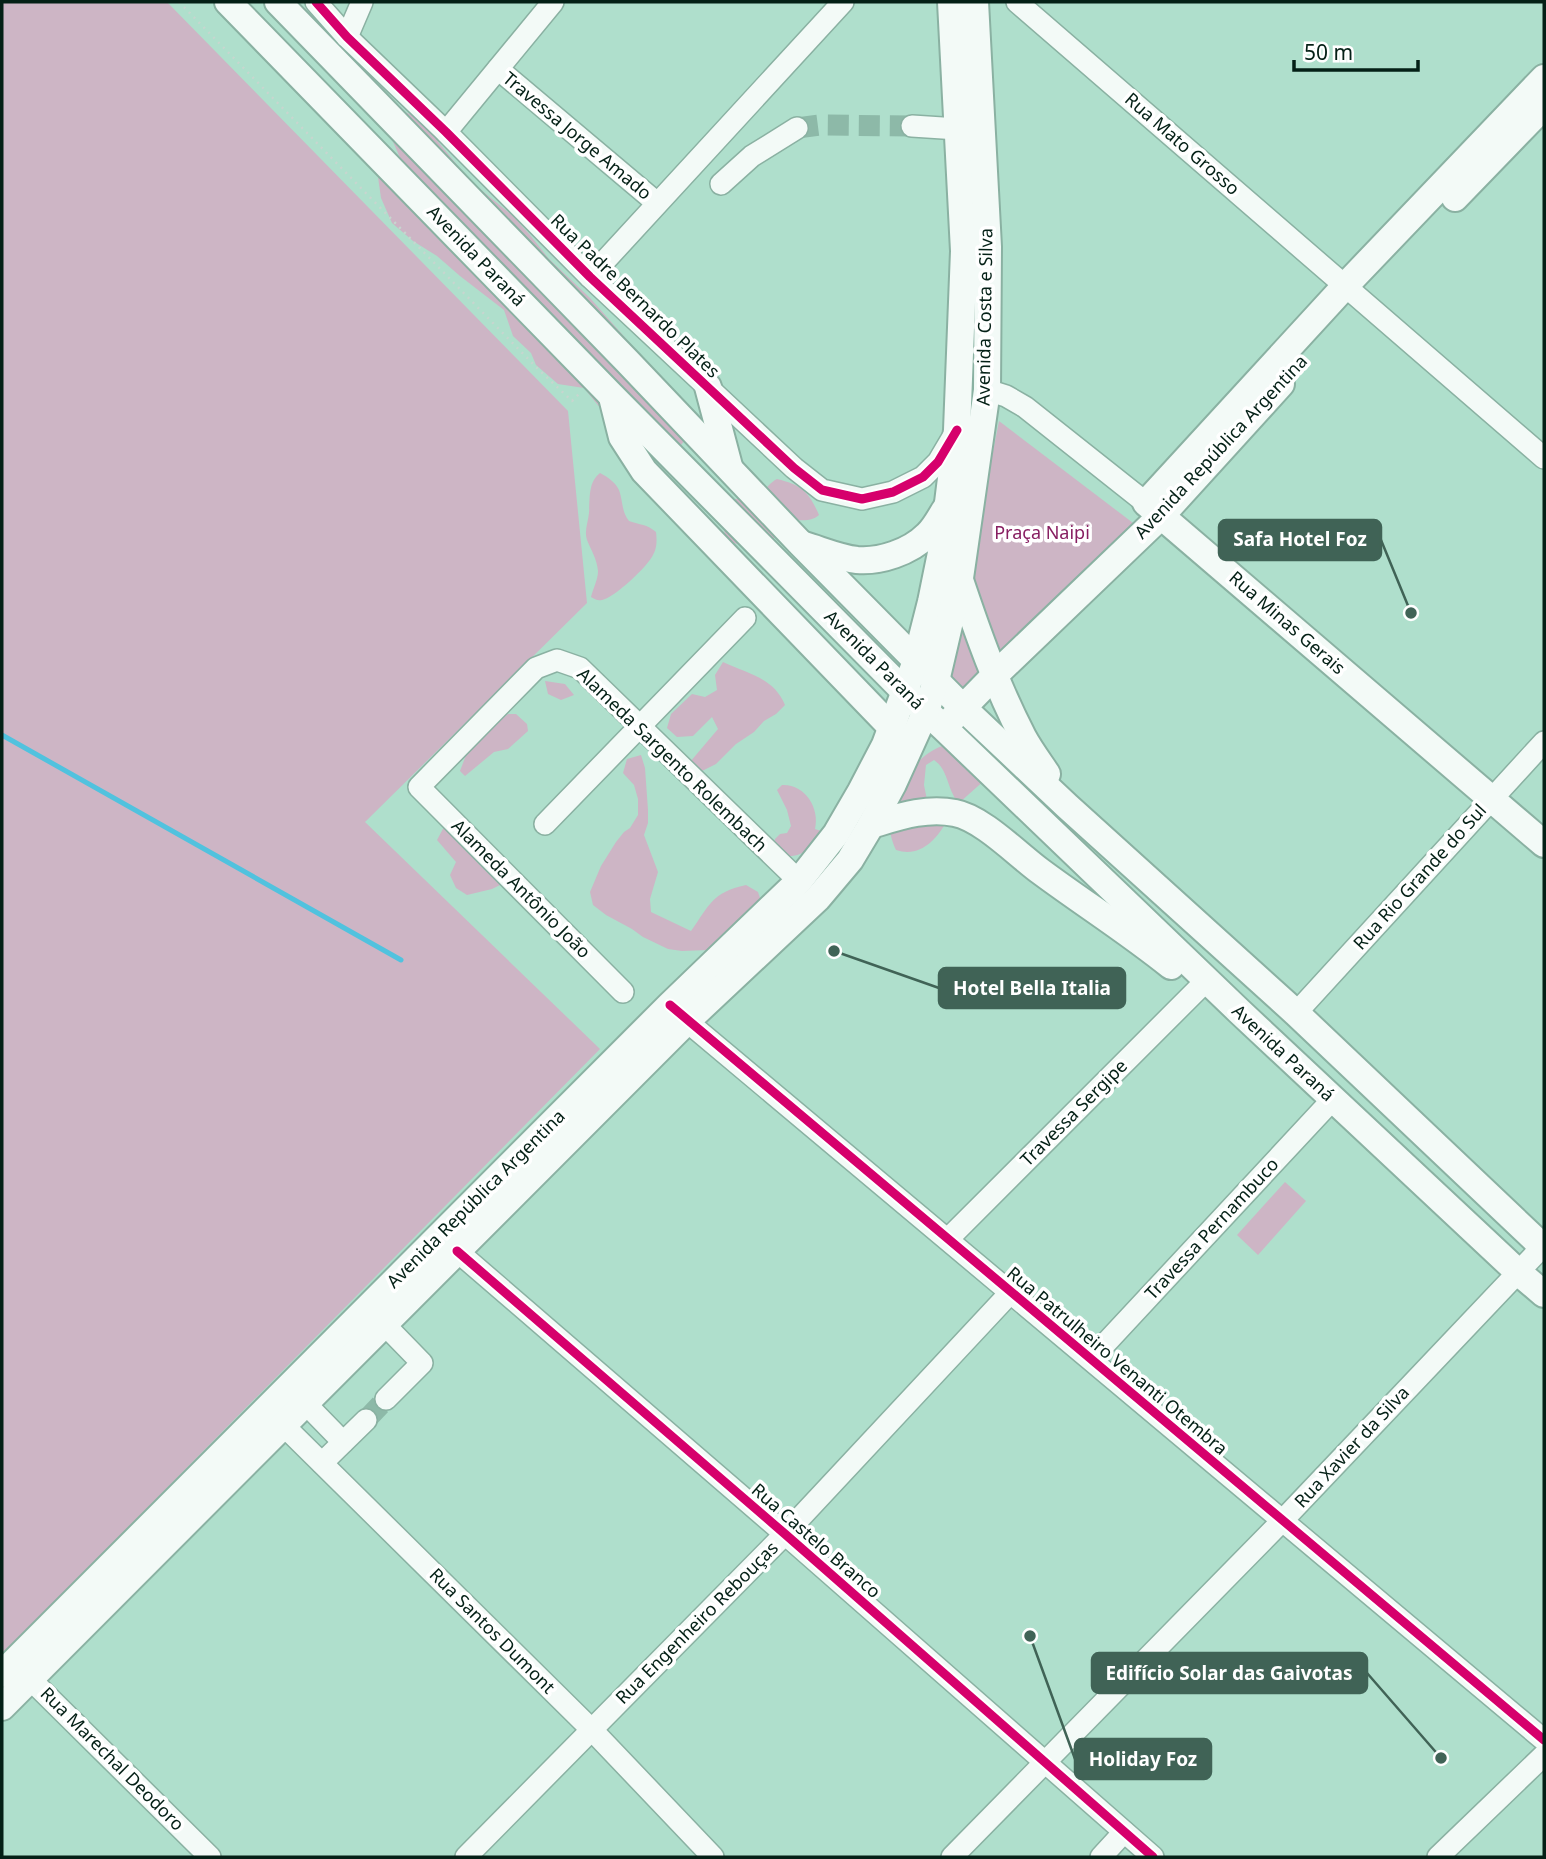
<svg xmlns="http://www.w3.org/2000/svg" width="1546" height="1859" viewBox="0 0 1546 1859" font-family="'Noto Sans',sans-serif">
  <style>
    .green { fill: #cdb5c5 }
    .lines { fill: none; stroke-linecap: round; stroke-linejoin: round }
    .stream { stroke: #51c2de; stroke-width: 5 }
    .minor-tunnel { stroke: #8db9a8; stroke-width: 21; stroke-dasharray: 21 10; stroke-linecap: butt }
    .minor-casing { stroke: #8ab1a2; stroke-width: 24 }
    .major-casing { stroke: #8ab1a2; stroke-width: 30 }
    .path { stroke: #c7d6cf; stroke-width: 2.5; stroke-dasharray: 2 5; stroke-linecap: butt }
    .minor { stroke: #f3faf7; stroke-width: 21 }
    .major { stroke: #f3faf7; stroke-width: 26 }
    .cycleway-casing { stroke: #fff; stroke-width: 13 }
    .cycleway { stroke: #d6006c; stroke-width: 9 }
    .labels { text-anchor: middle; stroke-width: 7; stroke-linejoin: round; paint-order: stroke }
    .street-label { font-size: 18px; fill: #042016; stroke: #fff }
    .park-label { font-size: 18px; fill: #871e61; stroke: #fff }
    .leader { fill: none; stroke: #406356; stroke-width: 2.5 }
    .callout-dot { fill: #406356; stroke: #fff; stroke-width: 2.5 }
    .callout { fill: #406356; stroke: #406356; stroke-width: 2.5 }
    .callout-label { font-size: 19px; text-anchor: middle; font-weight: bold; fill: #fff }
  </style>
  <rect width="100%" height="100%" fill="#afdfcc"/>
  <!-- green -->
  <g class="green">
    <polygon points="2,2 167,2 568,411 587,603 365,822 600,1049 2,1655"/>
    <polygon points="391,107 418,117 470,181 512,215 530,235 549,259 590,298 682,402 693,430 677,450 622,427 601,409 584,388 558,384 536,365 531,353 513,336 504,310 460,276 437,256 413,241 392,223 381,198 377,170 404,167 391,137"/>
    <polygon points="999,421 1137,526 967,693 949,676"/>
    <path d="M 600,473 C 608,477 618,484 620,493 C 623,504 622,512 629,521 C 640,525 647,524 656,532 C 657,540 657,548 653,555 C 648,566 614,598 602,600 C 597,601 595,599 591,597 C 593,588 598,580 598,571 C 597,559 591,550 587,540 C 584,531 588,523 589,513 C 590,499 588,482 600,473 Z"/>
    <path d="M 777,479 C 802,485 809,492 819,515 C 811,522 803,520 792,520 L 772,540 L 751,548 L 727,541 L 721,519 L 729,500 C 738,498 751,500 759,494 C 766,490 769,483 777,479 Z"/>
    <path d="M 723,662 C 749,674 774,678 785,705 L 776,714 L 764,721 L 754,732 L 736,744 L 716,764 L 700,772 L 690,762 L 718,729 L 712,717 L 693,736 L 677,737 L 667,728 L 671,714 L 692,694 L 705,697 L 717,690 L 715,675 Z"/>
    <polygon points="545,681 565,684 574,695 561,700 548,694"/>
    <polygon points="508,714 516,714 527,724 528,731 508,749 494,752 465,776 460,771 471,742"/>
    <path d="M 946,745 L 987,778 L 959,803 C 947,791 949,770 934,760 L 926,765 L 924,785 L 927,800 L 947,821 C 936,840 920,858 896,850 C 891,841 886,817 889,807 C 896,784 922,750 946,745 Z"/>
    <path d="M 641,755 L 645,768 L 648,810 L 648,823 L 644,835 L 658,872 L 650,899 L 651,912 L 691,931 C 709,906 712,892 746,885 L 758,892 L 763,907 L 709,950 L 682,951 L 668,949 L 643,937 L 632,929 L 606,915 L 593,905 L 590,892 L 601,866 L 616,842 L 624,832 L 630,828 L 638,815 L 638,799 L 634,785 L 623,773 L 627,759 Z"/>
    <path d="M 782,785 C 805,784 820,808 815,829 L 824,832 C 813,845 805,857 787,856 L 774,846 L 775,839 L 780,834 L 787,833 L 791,826 L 787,810 L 777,790 Z"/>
    <polygon points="444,827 483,868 495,872 502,884 492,889 467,895 456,888 450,875 456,862 437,840"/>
    <polygon points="1285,1182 1306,1201 1258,1255 1237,1235"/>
  </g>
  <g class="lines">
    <!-- stream -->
    <polyline class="stream" points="2,735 401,960"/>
    <!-- minor-tunnel -->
    <g class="minor-tunnel">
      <polyline points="797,128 820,125 912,126"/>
      <polyline points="366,1420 386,1399"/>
    </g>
    <defs>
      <g id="minor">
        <polyline points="316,2 347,37 446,132 590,277 794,468 822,490 862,499 893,492 923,477 938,462 954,435"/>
        <polyline points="1017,2 1544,458"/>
        <polyline points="347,37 362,2"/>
        <polyline points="498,69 657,203"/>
        <polyline points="912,126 958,129"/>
        <polyline points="446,132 553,2"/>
        <polyline points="721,184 752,156 797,128"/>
        <polyline points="590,277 843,2"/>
        <polyline points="987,390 1006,396 1025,407 1146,503"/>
        <polyline points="545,824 745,618"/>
        <polyline points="623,992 419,787 536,668 557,660 580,668 799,881"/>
        <polyline points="677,1013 1544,1740"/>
        <polyline points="1296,1013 1544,742"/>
        <polyline points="948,1239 1199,988"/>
        <polyline points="457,1251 785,1534 1153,1857"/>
        <polyline points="385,1325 422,1363 386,1399"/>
        <polyline points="1091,1359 1333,1099"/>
        <polyline points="305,1403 343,1442"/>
        <polyline points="273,1415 592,1730 713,1857"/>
        <polyline points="322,1463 366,1420"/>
        <polyline points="20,1669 210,1857"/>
        <polyline points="466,1857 785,1534 1011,1292"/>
        <polyline points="952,1857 1282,1521 1544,1245"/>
        <polyline points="1101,1857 1124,1832"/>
        <polyline points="1438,1857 1544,1755"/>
      </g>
      <g id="major">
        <polyline points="228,2 611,395 905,692 944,728 1239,1011 1518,1272 1544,1294"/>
        <polyline points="278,2 627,361 801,544 962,707 1067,806 1296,1013 1544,1248"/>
        <polyline points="1544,78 1346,285 1146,503 1544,844"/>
        <polyline points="1455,198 1544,106"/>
        <polyline points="708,387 729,466"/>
        <polyline points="612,397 622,437 644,471 892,728"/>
        <path d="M 804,545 C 821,550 839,558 857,560 C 880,562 910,552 927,535 C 935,528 940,517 946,508"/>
        <path d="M 960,580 C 978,634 997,687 1023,737 C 1030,750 1039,762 1047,774"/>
        <polyline points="950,721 995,675 1161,516 1281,384"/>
        <path d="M 871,825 C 898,817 926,807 955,813 C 982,818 1017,854 1040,871 C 1083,903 1129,932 1171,966"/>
        <polyline points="2,1674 670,1005 799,881 836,834 861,791 885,745 916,661 931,602 943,543 957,430 964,251 951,2"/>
        <polyline points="2,1707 687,1021 818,898 850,860 871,825 893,784 926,711 936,681 960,578 987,390 988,247 975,2"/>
      </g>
    </defs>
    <!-- minor casing -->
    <use href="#minor" class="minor-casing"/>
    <!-- major casing -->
    <use href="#major" class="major-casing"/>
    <!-- path -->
    <polyline class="path" points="179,2 537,368 572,401 580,393"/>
    <!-- minor -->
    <use href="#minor" class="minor"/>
    <!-- major -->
    <use href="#major" class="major"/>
    <defs>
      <g id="cycleway">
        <polyline points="316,2 347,37 446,132 590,277 794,468 822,490 862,499 893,492 923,477 938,462 957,430"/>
        <polyline points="670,1005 1544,1740"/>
        <polyline points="457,1251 785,1534 1153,1857"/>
      </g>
    </defs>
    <!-- cycleway casing -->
    <use href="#cycleway" class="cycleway-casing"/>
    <!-- cycleway -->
    <use href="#cycleway" class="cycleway"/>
  </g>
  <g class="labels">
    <!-- street labels -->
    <g class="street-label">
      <text transform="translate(577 136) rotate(40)" y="6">Travessa Jorge Amado</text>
      <text transform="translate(1182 144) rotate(41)" y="6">Rua Mato Grosso</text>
      <text transform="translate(476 256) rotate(46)" y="6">Avenida Paraná</text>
      <text transform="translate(635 296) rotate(44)" y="6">Rua Padre Bernardo Plates</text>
      <text transform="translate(985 317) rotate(-89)" y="6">Avenida Costa e Silva</text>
      <text transform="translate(1221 447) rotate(-47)" y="6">Avenida República Argentina</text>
      <text transform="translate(1287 623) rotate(41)" y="6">Rua Minas Gerais</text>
      <text transform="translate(874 660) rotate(45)" y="6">Avenida Paraná</text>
      <text transform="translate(672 760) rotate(44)" y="6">Alameda Sargento Rolembach</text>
      <text transform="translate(1420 877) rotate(-48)" y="6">Rua Rio Grande do Sul</text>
      <text transform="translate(521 889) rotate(45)" y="6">Alameda Antônio João</text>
      <text transform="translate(1283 1053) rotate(43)" y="6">Avenida Paraná</text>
      <text transform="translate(1074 1113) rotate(-45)" y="6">Travessa Sergipe</text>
      <text transform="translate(476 1199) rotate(-45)" y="6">Avenida República Argentina</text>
      <text transform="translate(1212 1229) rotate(-47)" y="6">Travessa Pernambuco</text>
      <text transform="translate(1117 1361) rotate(40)" y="6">Rua Patrulheiro Venanti Otembra</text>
      <text transform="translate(1352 1447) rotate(-47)" y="6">Rua Xavier da Silva</text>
      <text transform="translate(816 1541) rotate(41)" y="6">Rua Castelo Branco</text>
      <text transform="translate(697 1623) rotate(-45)" y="6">Rua Engenheiro Rebouças</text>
      <text transform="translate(492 1631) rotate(45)" y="6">Rua Santos Dumont</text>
      <text transform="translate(112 1759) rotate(45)" y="6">Rua Marechal Deodoro</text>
    </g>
    <!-- park labels -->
    <g class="park-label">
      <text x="1042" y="539">Praça Naipi</text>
    </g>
  </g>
  <!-- callouts -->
  <path class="leader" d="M1411 613L1381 540M834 951L939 988M1441 1758L1367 1673M1030 1636L1075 1759"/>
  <g class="callout-dot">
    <circle cx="1411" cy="613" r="7"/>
    <circle cx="834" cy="951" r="7"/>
    <circle cx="1441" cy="1758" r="7"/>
    <circle cx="1030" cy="1636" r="7"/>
  </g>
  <g class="callout">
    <rect x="1219" y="520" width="162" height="40" rx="7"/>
    <rect x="939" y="968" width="186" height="40" rx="7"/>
    <rect x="1092" y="1653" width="275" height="40" rx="7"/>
    <rect x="1075" y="1739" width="136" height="40" rx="7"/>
  </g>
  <g class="callout-label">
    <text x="1300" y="546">Safa Hotel Foz</text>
    <text x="1032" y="995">Hotel Bella Italia</text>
    <text x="1229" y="1680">Edifício Solar das Gaivotas</text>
    <text x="1143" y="1766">Holiday Foz</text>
  </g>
  <!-- border -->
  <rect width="1546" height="1859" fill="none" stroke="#042016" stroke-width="7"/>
  <!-- scale -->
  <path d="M1294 60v10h124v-10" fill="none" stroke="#042016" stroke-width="3.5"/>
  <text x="1304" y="60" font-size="21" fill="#042016" stroke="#ffffff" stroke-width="5" paint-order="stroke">50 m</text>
</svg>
